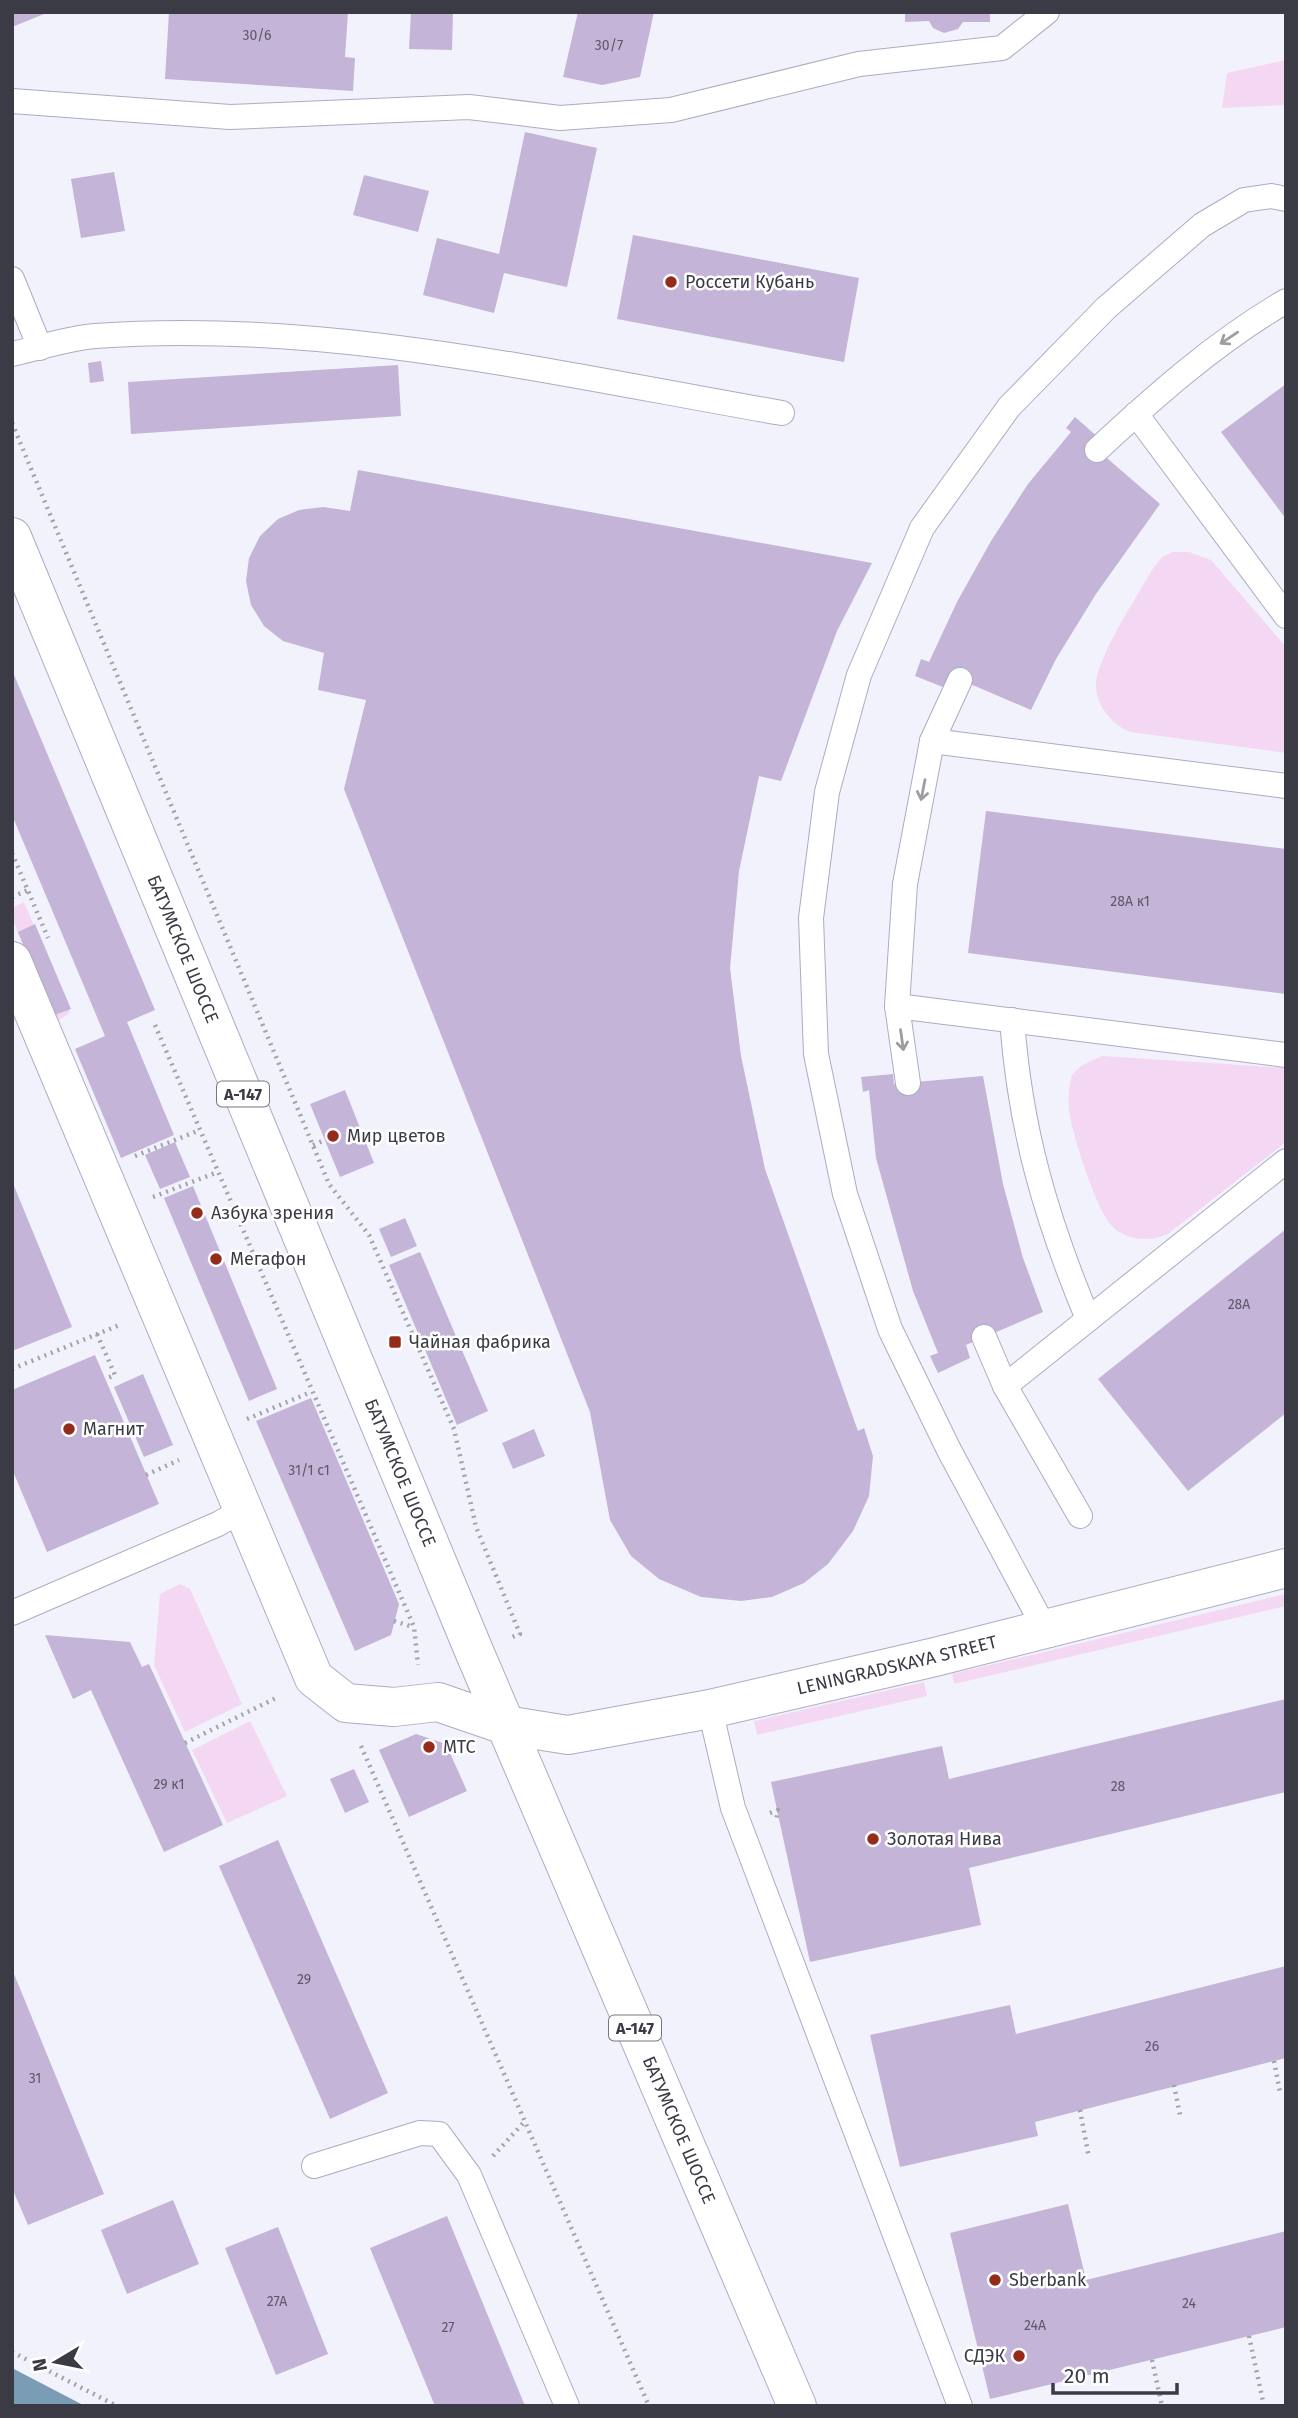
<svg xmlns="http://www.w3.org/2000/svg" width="1298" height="2418" viewBox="0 0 1298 2418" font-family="'Fira Sans',sans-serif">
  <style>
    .green { fill: #f4d7f2 }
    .water { fill: #7b9cb5 }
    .building { fill: #c4b4d7 }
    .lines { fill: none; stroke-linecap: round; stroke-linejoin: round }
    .service-casing { stroke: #abacc4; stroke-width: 26 }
    .minor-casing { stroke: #abacc4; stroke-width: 40 }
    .trunk-casing { stroke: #abacc4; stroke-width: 40 }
    .path { stroke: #a3a3ad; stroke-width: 4.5; stroke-dasharray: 2 5; stroke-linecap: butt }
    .service { stroke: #fff; stroke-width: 24 }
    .minor { stroke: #fff; stroke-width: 38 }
    .trunk { stroke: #fff; stroke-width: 38 }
    .oneway { stroke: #9d9da2 }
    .poi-dot { fill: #952c1a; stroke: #fff; stroke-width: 2.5 }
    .labels { text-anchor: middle; stroke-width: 5; stroke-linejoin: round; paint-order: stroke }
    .number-label { font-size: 14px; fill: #5d596a }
    .shield { fill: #fff; stroke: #76767d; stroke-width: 2 }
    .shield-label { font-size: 16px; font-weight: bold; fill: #3b3b45 }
    .poi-label { font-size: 18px; fill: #3b3b45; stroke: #fff; text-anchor: start }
    .street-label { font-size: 18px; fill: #3b3b45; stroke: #fff }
  </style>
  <rect width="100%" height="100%" fill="#f2f2fc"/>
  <!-- green -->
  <g class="green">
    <polygon points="1286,60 1286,105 1222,108 1227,73"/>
    <path d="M 1173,552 L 1189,552 L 1211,560 L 1286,647 L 1286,753 L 1130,732 C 1113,725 1097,707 1096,687 C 1095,660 1138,595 1152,570 L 1162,557 Z"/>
    <polygon points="24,902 70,1012 56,1023 12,918 12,908"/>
    <path d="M 1102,1056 L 1286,1068 L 1286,1142 L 1168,1234 C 1150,1242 1126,1241 1112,1226 C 1097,1212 1070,1129 1069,1108 C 1068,1097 1069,1086 1072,1075 L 1081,1066 Z"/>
    <polygon points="180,1584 190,1589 242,1704 185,1732 154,1665 160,1594"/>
    <polygon points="1286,1594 1286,1606 954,1684 952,1674"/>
    <polygon points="924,1682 927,1696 757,1735 754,1721"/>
    <polygon points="250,1721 287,1796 227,1823 192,1750"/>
  </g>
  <!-- water -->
  <polygon class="water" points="12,2368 85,2406 12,2406"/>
  <!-- building -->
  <g class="building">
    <polygon points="12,12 49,12 12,27"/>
    <polygon points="169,12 348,12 345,57 355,58 353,91 165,79"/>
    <polygon points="411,12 453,12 452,50 409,49"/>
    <polygon points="578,12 654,12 640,77 602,85 563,77"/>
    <polygon points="905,12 990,12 990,22 963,22 958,29 944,33 933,28 929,21 905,22"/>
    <polygon points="525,132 597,148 567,287 504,273 494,313 423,295 437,238 499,254"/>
    <polygon points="114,172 125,231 81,238 71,179"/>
    <polygon points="364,175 429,191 418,232 353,215"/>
    <polygon points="633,235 859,278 844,362 617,319"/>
    <polygon points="101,361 104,381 90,383 88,363"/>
    <polygon points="398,365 401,416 131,434 128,382"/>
    <polygon points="1286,384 1286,519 1221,432"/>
    <polygon points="1075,417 1099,438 1093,446 1160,504 1096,594 1056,659 1031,710 954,677 948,689 915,676 921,659 929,662 957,602 991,541 1028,484 1071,432 1066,428"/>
    <polygon points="358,470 872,563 837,631 781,781 759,776 739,871 730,968 741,1056 765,1169 858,1431 864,1428 873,1456 869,1496 853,1531 828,1564 804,1583 772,1597 741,1601 701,1597 659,1579 631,1556 610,1520 590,1412 344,789 366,700 318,690 324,653 283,641 264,626 251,605 246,581 249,558 260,536 278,519 299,510 323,507 350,511"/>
    <polygon points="12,670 155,1010 127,1022 174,1135 121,1158 75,1049 105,1036 12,815"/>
    <polygon points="986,811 1286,849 1286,994 968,953"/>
    <polygon points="35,924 71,1009 52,1016 18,932"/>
    <polygon points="893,1074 894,1084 983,1076 1003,1184 1023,1258 1043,1312 966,1345 970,1358 938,1373 930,1356 938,1353 913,1291 876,1158 869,1090 863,1092 861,1077"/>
    <polygon points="345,1090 374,1163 340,1177 310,1104"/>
    <polygon points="175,1142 190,1177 160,1189 145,1155"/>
    <polygon points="12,1181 72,1327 12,1351"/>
    <polygon points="193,1186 277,1389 249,1401 164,1198"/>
    <polygon points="405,1218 417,1246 391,1257 379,1229"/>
    <polygon points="1286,1229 1286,1413 1188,1491 1098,1379"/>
    <polygon points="420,1252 488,1411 457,1425 389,1265"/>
    <polygon points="95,1355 159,1504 47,1552 12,1469 12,1390"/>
    <polygon points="143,1374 173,1445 144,1457 114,1387"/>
    <polygon points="311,1398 399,1604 391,1635 355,1651 256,1421"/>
    <polygon points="534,1429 545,1456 513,1469 502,1443"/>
    <polygon points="45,1635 130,1642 142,1667 149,1664 223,1825 164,1852 91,1690 73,1699"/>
    <polygon points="1286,1699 1286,1792 969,1868 981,1925 810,1962 771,1782 942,1746 949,1779"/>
    <polygon points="416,1734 446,1744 467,1791 409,1817 379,1750"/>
    <polygon points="354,1769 369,1802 345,1813 330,1779"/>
    <polygon points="278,1840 388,2093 330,2119 219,1866"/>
    <polygon points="1286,1966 1286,2058 1035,2122 1038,2136 900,2167 870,2035 1010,2005 1016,2034"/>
    <polygon points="12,1969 104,2194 28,2225 12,2188"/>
    <polygon points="173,2200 199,2264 127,2294 101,2230"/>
    <polygon points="1068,2204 1086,2280 1286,2231 1286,2327 990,2399 950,2233"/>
    <polygon points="447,2216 525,2406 435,2406 370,2248"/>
    <polygon points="278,2227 328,2354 276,2375 225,2248"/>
  </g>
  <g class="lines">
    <defs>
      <g id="service">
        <polyline points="12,101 230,117 469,107 560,118 671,110 859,64 1002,48 1047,12"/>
        <polyline points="12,279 40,348"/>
        <path d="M 12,354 C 39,348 68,338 95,336 C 326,319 556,374 782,413"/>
        <polyline points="1136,414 1286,616"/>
        <path d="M 1097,450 C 1156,395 1216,342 1286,301"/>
        <polyline points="932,741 1286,786"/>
        <polyline points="897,1006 1286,1055"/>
        <path d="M 1012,1020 C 1020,1130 1046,1218 1088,1319"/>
        <polyline points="908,1083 897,1006 905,884 932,741 960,680"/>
        <polyline points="984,1337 1005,1386 1080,1516"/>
        <polyline points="1005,1386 1286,1161"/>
        <polyline points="12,1613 218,1524 243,1510"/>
        <polyline points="1045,1629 949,1450 890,1329 845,1194 816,1054 811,918 827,792 859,675 922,528 1009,407 1106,308 1202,225 1244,200 1271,196 1286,199"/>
        <polyline points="710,1709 733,1808 960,2406"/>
        <polyline points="314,2166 420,2133 439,2134 469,2175 567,2406"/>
      </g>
      <g id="minor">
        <path id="s1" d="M 12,961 L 314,1678 L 346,1703 L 394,1707 L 438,1702 L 505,1725 L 568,1735 L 710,1709 L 935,1657 L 1286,1568"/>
      </g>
      <g id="trunk">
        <path id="s2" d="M 12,537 L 474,1651 L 797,2406"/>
      </g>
    </defs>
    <!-- service casing -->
    <use href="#service" class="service-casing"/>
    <!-- minor casing -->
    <use href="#minor" class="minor-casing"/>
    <!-- trunk casing -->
    <use href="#trunk" class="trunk-casing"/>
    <!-- path -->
    <g class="path">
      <polyline points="12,423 329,1184 369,1235 454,1429 476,1527 520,1634 512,1637"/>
      <polyline points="12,853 48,938"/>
      <polyline points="12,897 28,890"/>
      <polyline points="155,1025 414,1627 418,1665"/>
      <polyline points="313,1145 325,1140"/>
      <polyline points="135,1156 200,1130"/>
      <polyline points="153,1197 218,1172"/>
      <polyline points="97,1334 115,1375 105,1379"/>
      <polyline points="12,1369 122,1324"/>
      <polyline points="247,1419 311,1392"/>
      <polyline points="146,1475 179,1460"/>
      <polyline points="394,1621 413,1627"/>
      <polyline points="185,1743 278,1697"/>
      <polyline points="361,1746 649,2406"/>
      <polyline points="770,1813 778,1810 776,1821"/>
      <polyline points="1274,2061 1280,2092"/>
      <polyline points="1174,2085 1180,2115"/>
      <polyline points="1080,2110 1089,2158"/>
      <polyline points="493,2156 526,2120"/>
      <polyline points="1249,2336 1264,2406"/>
      <polyline points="12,2352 117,2406"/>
      <polyline points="1152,2360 1162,2406"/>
    </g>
    <!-- service -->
    <use href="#service" class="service"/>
    <!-- minor -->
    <use href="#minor" class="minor"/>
    <!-- trunk -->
    <use href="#trunk" class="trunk"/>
  </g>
  <!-- one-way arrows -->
  <defs><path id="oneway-shaft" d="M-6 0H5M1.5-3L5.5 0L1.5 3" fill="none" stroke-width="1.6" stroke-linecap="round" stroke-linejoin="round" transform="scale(1.75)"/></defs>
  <g class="oneway">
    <use href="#oneway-shaft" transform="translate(1229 338) rotate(146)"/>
    <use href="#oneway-shaft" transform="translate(923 790) rotate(101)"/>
    <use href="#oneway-shaft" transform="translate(902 1040) rotate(82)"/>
  </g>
  <!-- markers -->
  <g class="poi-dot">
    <circle cx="671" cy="282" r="7"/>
    <circle cx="333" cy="1136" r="7"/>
    <circle cx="197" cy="1213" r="7"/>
    <circle cx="216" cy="1259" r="7"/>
    <rect x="388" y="1335" width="14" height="14" rx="3.5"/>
    <circle cx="69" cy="1429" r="7"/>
    <circle cx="429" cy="1747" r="7"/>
    <circle cx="873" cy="1839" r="7"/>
    <circle cx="995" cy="2280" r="7"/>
    <circle cx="1019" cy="2356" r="7"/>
  </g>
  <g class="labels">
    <!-- number labels -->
    <g class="number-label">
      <text x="257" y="40">30/6</text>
      <text x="609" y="50">30/7</text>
      <text x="1130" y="906">28А к1</text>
      <text x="1239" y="1309">28А</text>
      <text x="309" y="1475">31/1 с1</text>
      <text x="169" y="1789">29 к1</text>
      <text x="1118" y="1791">28</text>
      <text x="304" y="1984">29</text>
      <text x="1152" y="2051">26</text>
      <text x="35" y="2083">31</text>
      <text x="277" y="2306">27А</text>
      <text x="1189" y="2308">24</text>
      <text x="1035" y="2330">24А</text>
      <text x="448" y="2332">27</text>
    </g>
    <!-- shield labels -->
    <g class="shield">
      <rect x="217" y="1081.5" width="52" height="25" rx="5"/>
      <rect x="609" y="2015.5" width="52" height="25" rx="5"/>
    </g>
    <g class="shield-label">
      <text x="243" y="1100">А-147</text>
      <text x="635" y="2034">А-147</text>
    </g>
    <!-- poi labels -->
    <g class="poi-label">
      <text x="685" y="288">Россети Кубань</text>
      <text x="347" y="1142">Мир цветов</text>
      <text x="211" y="1219">Азбука зрения</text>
      <text x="230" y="1265">Мегафон</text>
      <text x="409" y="1348">Чайная фабрика</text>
      <text x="83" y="1435">Магнит</text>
      <text x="443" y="1753">МТС</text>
      <text x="887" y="1845">Золотая Нива</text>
      <text x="1009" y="2286">Sberbank</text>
      <text x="1005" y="2362" text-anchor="end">СДЭК</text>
    </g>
    <!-- street labels -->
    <g class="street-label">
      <text dy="6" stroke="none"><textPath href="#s2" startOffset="446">БАТУМСКОЕ ШОССЕ</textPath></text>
      <text dy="6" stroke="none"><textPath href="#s2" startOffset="1013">БАТУМСКОЕ ШОССЕ</textPath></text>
      <text dy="6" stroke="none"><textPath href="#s1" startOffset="1382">LENINGRADSKAYA STREET</textPath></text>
      <text dy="6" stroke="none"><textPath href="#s2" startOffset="1727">БАТУМСКОЕ ШОССЕ</textPath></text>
    </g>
  </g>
  <!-- border -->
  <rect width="1298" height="2418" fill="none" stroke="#3b3b45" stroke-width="28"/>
  <!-- north arrow -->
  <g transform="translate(56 2362) rotate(260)" stroke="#ffffff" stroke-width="5" paint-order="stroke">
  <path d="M0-5L12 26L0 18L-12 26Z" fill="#3b3b45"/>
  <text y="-10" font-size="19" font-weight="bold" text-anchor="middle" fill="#3b3b45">N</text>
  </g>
  <!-- scale -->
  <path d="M1053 2383v10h124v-10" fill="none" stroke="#3b3b45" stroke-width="3.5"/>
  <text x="1064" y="2383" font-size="21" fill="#3b3b45" stroke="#ffffff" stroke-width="5" paint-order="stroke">20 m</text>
</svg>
